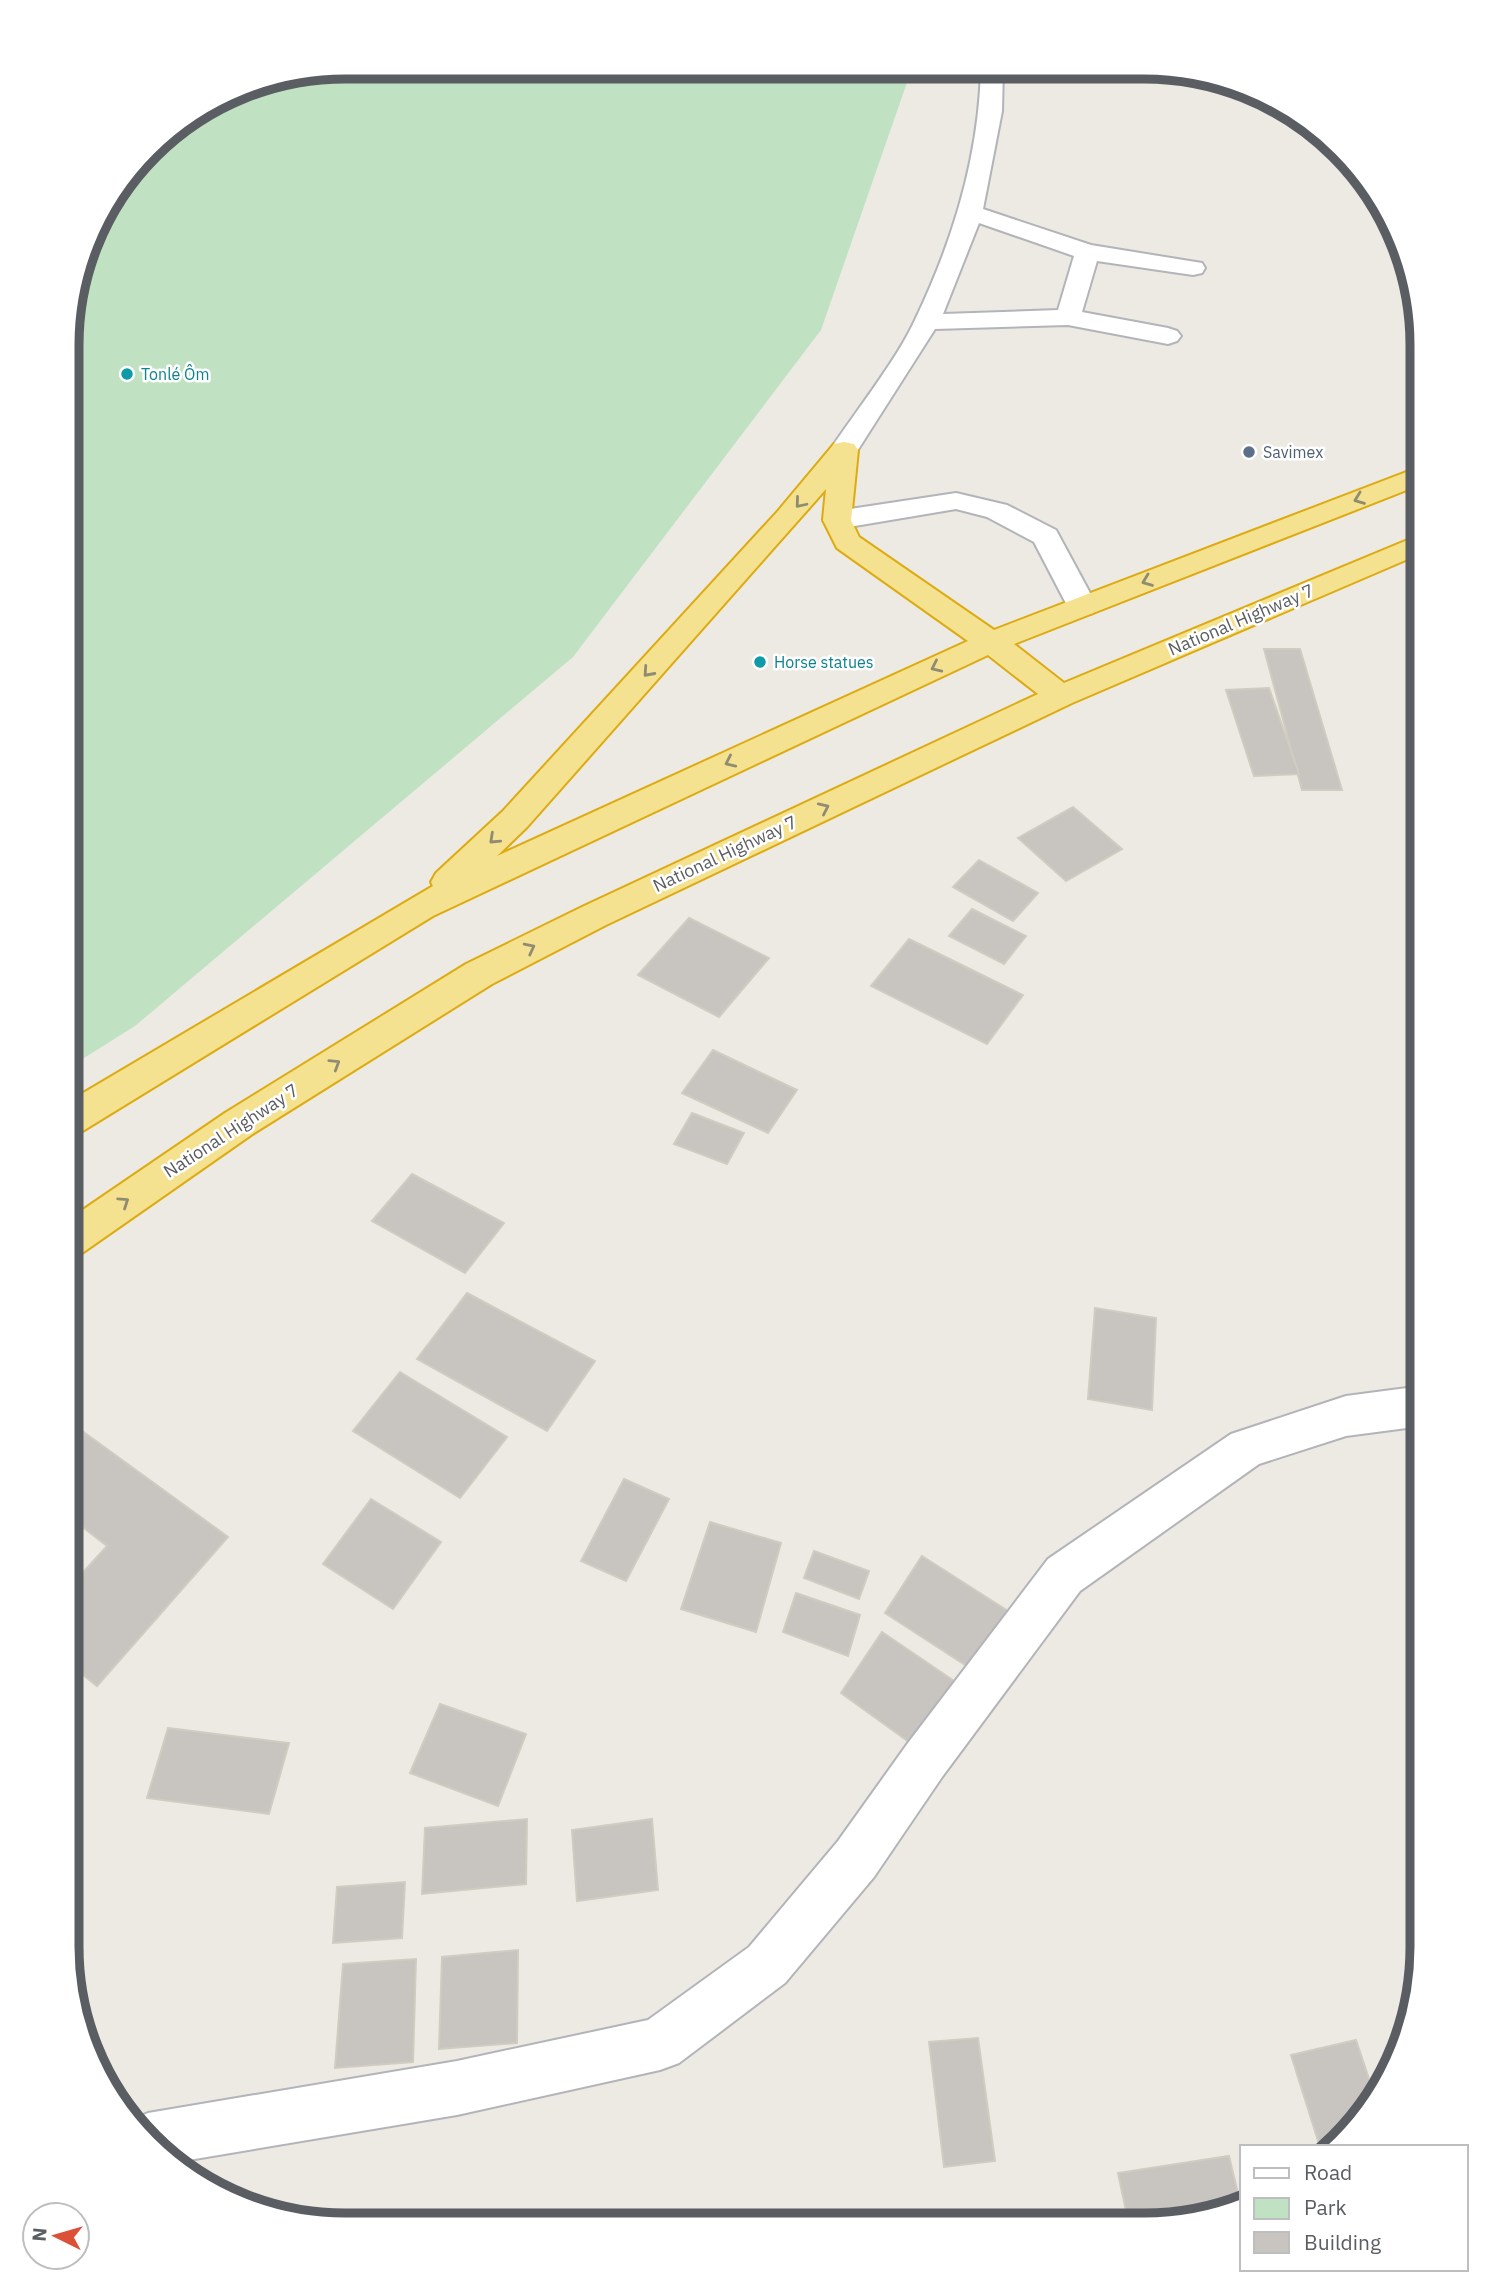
<svg xmlns="http://www.w3.org/2000/svg" width="1489" height="2292" viewBox="0 0 1489 2292" font-family="'IBM Plex Sans',sans-serif">
  <style>
    .green { fill: #c0e2c2 }
    .building { fill: #c8c4bf; stroke: #d0ccc1; stroke-width: 2 }
    .lines { fill: none; stroke-linecap: round; stroke-linejoin: round }
    .minor-casing { stroke: #b3b4b9; stroke-width: 4 }
    .highway-casing { stroke: #ddab11; stroke-width: 4 }
    .minor { fill: #fff; fill-rule: evenodd }
    .highway { fill: #f5e290; fill-rule: evenodd }
    .oneway { stroke: #908c72 }
    .culture-dot { fill: #0f9aa8; stroke: #fff; stroke-width: 2.5 }
    .service-dot { fill: #5c6f8a; stroke: #fff; stroke-width: 2.5 }
    .labels { text-anchor: middle; stroke-width: 5; stroke-linejoin: round; paint-order: stroke }
    .far-culture-label { font-size: 16px; fill: #0d838f; stroke: #fff; text-anchor: start }
    .far-service-label { font-size: 16px; fill: #4e5e75; stroke: #fff; text-anchor: start }
    .street-label { font-size: 18px; fill: #5a5d62; stroke: #fff }
    .rim { fill: none; stroke: #5a5d62; stroke-width: 9 }
  </style>
  <rect width="100%" height="100%" fill="#eceae2"/>
  <!-- green -->
  <polygon class="green" points="345,67 912,68 821,330 573,657 135,1026 68,1068 69,309 95,221 161,136 239,88"/>
  <!-- building -->
  <g class="building">
    <polygon points="1264,649 1300,649 1342,790 1302,790"/>
    <polygon points="1269,688 1299,774 1254,776 1226,690"/>
    <polygon points="1073,807 1122,849 1066,881 1018,838"/>
    <polygon points="979,860 1038,893 1013,921 953,887"/>
    <polygon points="972,909 1026,936 1004,964 949,936"/>
    <polygon points="689,918 769,958 719,1017 638,975"/>
    <polygon points="909,939 1023,995 987,1044 871,986"/>
    <polygon points="713,1050 797,1090 768,1133 682,1093"/>
    <polygon points="692,1113 744,1133 727,1164 674,1144"/>
    <polygon points="412,1174 504,1223 465,1273 372,1221"/>
    <polygon points="467,1293 595,1361 547,1431 417,1359"/>
    <polygon points="1095,1308 1156,1318 1152,1410 1088,1399"/>
    <polygon points="400,1372 507,1437 460,1498 353,1431"/>
    <polygon points="74,1425 228,1537 97,1686 67,1662 67,1590 107,1546 67,1515 67,1431"/>
    <polygon points="624,1479 669,1499 626,1581 581,1561"/>
    <polygon points="371,1499 441,1542 393,1609 323,1564"/>
    <polygon points="710,1522 781,1543 756,1632 681,1609"/>
    <polygon points="814,1551 869,1571 859,1599 804,1578"/>
    <polygon points="922,1556 1008,1611 973,1670 885,1613"/>
    <polygon points="796,1593 860,1615 848,1656 783,1632"/>
    <polygon points="882,1632 963,1687 923,1752 841,1693"/>
    <polygon points="440,1704 526,1734 498,1806 410,1773"/>
    <polygon points="168,1728 289,1743 269,1814 147,1798"/>
    <polygon points="527,1819 526,1884 422,1894 425,1828"/>
    <polygon points="652,1819 658,1890 577,1901 572,1830"/>
    <polygon points="405,1882 402,1938 333,1943 337,1887"/>
    <polygon points="518,1950 517,2043 439,2049 442,1957"/>
    <polygon points="416,1959 413,2062 335,2068 343,1964"/>
    <polygon points="978,2038 995,2161 944,2167 929,2042"/>
    <polygon points="1356,2040 1375,2097 1365,2116 1335,2147 1320,2147 1291,2055"/>
    <polygon points="1229,2156 1241,2206 1144,2225 1129,2225 1118,2173"/>
  </g>
  <g class="lines">
    <defs>
      <g id="minor">
        <path d="M 981,68 L 1003,68 L 1002,111 L 983,209 L 1091,245 L 1202,263 L 1205,268 L 1202,273 L 1193,275 L 1097,261 L 1082,312 L 1168,328 L 1177,331 L 1181,336 L 1177,341 L 1168,344 L 1068,325 L 935,329 L 854,456 L 834,456 L 830,450 C 856,411 896,361 915,320 C 953,241 979,156 981,68 ZM 979,223 L 1074,256 L 1058,310 L 943,314 Z"/>
        <polygon points="956,493 1007,505 1056,530 1097,606 1093,613 1082,616 1071,613 1034,542 987,517 956,509 837,529 827,526 823,520 827,514 837,511"/>
        <polygon points="1422,1386 1422,1426 1346,1436 1259,1464 1080,1591 942,1777 874,1877 785,1983 679,2063 660,2070 457,2115 171,2163 129,2121 148,2113 457,2061 648,2020 749,1947 838,1841 908,1743 1048,1559 1231,1434 1346,1396"/>
      </g>
      <path id="highway" d="M 844,442 L 854,444 L 858,450 L 851,520 L 859,537 L 994,630 L 1422,466 L 1422,484 L 1014,644 L 1064,683 L 1422,534 L 1422,553 L 1072,703 L 606,925 L 492,984 L 251,1135 L 82,1253 L 67,1258 L 68,1220 L 225,1113 L 466,964 L 582,907 L 1038,694 L 988,655 L 433,916 L 81,1132 L 68,1137 L 68,1102 L 433,886 L 431,882 L 436,873 L 503,811 L 778,511 L 834,444 ZM 826,489 L 823,520 L 837,548 L 968,641 L 497,856 L 527,827 Z"/>
    </defs>
    <!-- minor casing -->
    <use href="#minor" class="minor-casing"/>
    <!-- highway casing -->
    <use href="#highway" class="highway-casing"/>
    <!-- minor -->
    <use href="#minor" class="minor"/>
    <!-- highway -->
    <use href="#highway" class="highway"/>
  </g>
  <!-- one-way arrows -->
  <defs><path id="oneway-chevron" d="M-2-3.5L2.5 0L-2 3.5" fill="none" stroke-width="1.6" stroke-linecap="round" stroke-linejoin="round" transform="scale(1.75)"/></defs>
  <g class="oneway">
    <use href="#oneway-chevron" transform="translate(1359 499) rotate(159)"/>
    <use href="#oneway-chevron" transform="translate(800 503) rotate(130)"/>
    <use href="#oneway-chevron" transform="translate(1147 581) rotate(159)"/>
    <use href="#oneway-chevron" transform="translate(936 667) rotate(155)"/>
    <use href="#oneway-chevron" transform="translate(648 672) rotate(132)"/>
    <use href="#oneway-chevron" transform="translate(730 762) rotate(155)"/>
    <use href="#oneway-chevron" transform="translate(824 808) rotate(-25)"/>
    <use href="#oneway-chevron" transform="translate(494 839) rotate(137)"/>
    <use href="#oneway-chevron" transform="translate(530 948) rotate(-27)"/>
    <use href="#oneway-chevron" transform="translate(335 1064) rotate(-32)"/>
    <use href="#oneway-chevron" transform="translate(124 1202) rotate(-34)"/>
  </g>
  <!-- markers -->
  <g class="culture-dot">
    <circle cx="127" cy="374" r="7"/>
    <circle cx="760" cy="662" r="7"/>
  </g>
  <circle class="service-dot" cx="1249" cy="452" r="7"/>
  <g class="labels">
    <!-- far-culture labels -->
    <g class="far-culture-label">
      <text x="141" y="380">Tonlé Ôm</text>
      <text x="774" y="668">Horse statues</text>
    </g>
    <!-- far-service labels -->
    <g class="far-service-label">
      <text x="1263" y="458">Savimex</text>
    </g>
    <!-- street labels -->
    <g class="street-label">
      <text transform="translate(1241 620) rotate(-23)" y="6">National Highway 7</text>
      <text transform="translate(725 854) rotate(-25)" y="6">National Highway 7</text>
      <text transform="translate(231 1131) rotate(-33)" y="6">National Highway 7</text>
    </g>
  </g>
  <!-- crop -->
  <path d="M0 0H1489V2292H0ZM345 79H1144A266 266 0 0 1 1410 345V1947A266 266 0 0 1 1144 2213H345A266 266 0 0 1 79 1947V345A266 266 0 0 1 345 79Z" fill="#fff" fill-rule="evenodd"/>
  <path class="rim" d="M345 79H1144A266 266 0 0 1 1410 345V1947A266 266 0 0 1 1144 2213H345A266 266 0 0 1 79 1947V345A266 266 0 0 1 345 79Z"/>
  <!-- legend -->
  <rect x="1240" y="2145" width="228" height="126" fill="#ffffff" stroke="#bdbec0" stroke-width="2"/>
  <rect x="1254" y="2168" width="35" height="10" fill="#ffffff" stroke="#bdbec0" stroke-width="2"/>
  <text x="1304" y="2180" font-size="21" fill="#5a5d62">Road</text>
  <rect x="1254" y="2198" width="35" height="21" fill="#c0e2c2" stroke="#bdbec0" stroke-width="2"/>
  <text x="1304" y="2215" font-size="21" fill="#5a5d62">Park</text>
  <rect x="1254" y="2232" width="35" height="21" fill="#c8c4bf" stroke="#bdbec0" stroke-width="2"/>
  <text x="1304" y="2250" font-size="21" fill="#5a5d62">Building</text>
  <!-- north arrow -->
  <g transform="translate(56 2236) rotate(275)"><circle r="33" fill="#ffffff" stroke="#bdbec0" stroke-width="2"/>
  <path d="M0-5L12 26L0 18L-12 26Z" fill="#dc5038"/>
  <text y="-10" font-size="19" font-weight="bold" text-anchor="middle" fill="#5a5d62">N</text>
  </g>
</svg>
